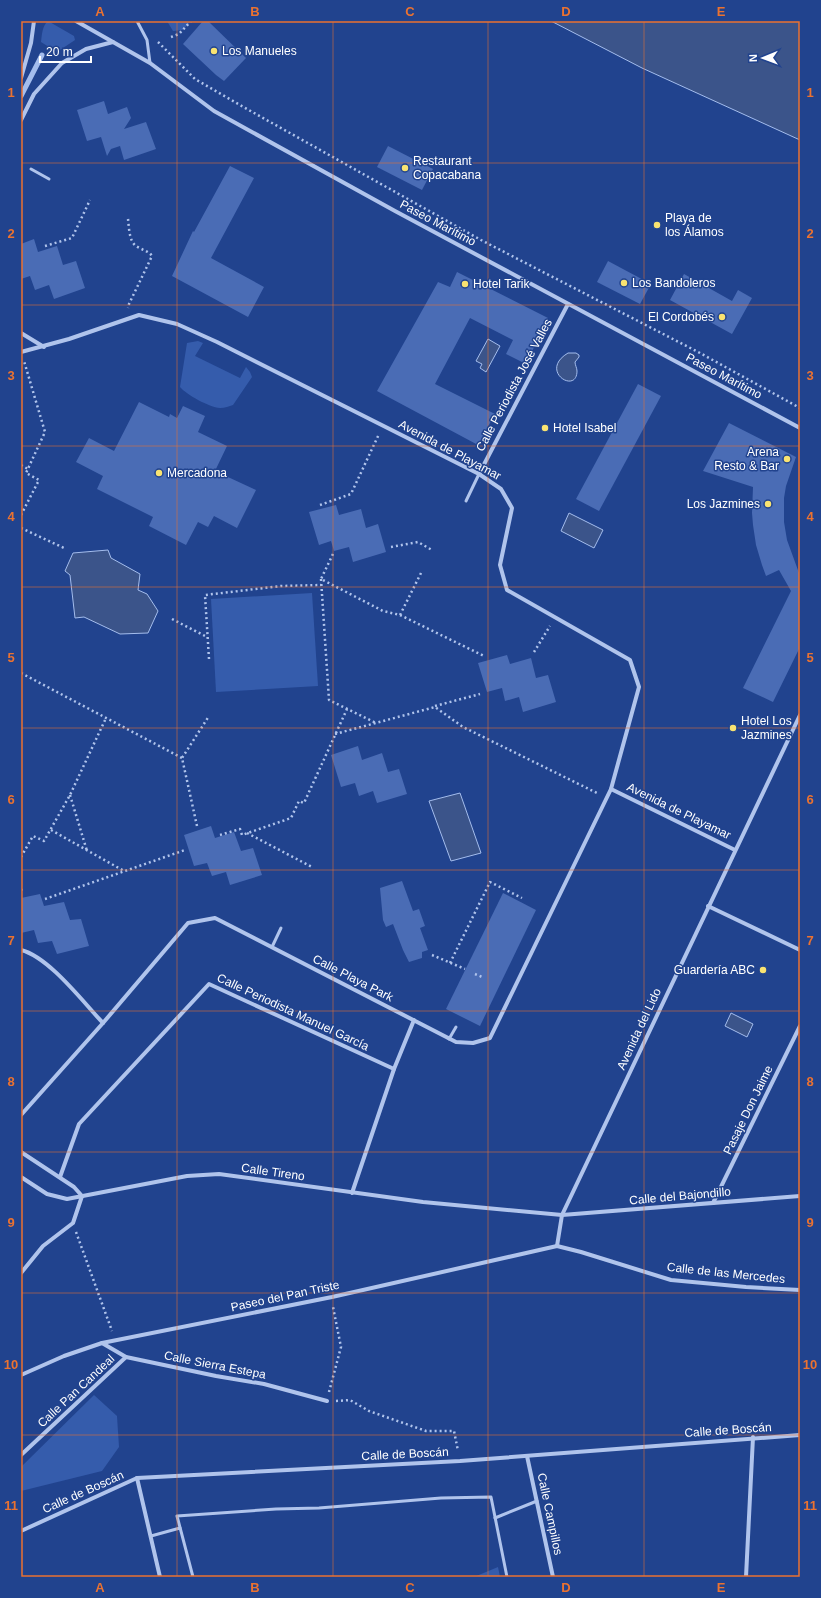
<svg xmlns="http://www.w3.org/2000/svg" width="821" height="1598" viewBox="0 0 821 1598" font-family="Arial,sans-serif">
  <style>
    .green { fill: #355cac }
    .water { fill: #3b548a; stroke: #a4bded }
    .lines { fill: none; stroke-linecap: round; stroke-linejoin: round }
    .stream { stroke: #a4bded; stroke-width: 5 }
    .building { fill: #4a6cb5 }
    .path { stroke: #b0c4ec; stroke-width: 2.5; stroke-dasharray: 2 3; stroke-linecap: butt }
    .lane { stroke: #b0c4ec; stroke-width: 3 }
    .street { stroke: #b0c4ec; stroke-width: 4 }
    .grid { fill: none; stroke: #eb7230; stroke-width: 1; stroke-opacity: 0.55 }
    .poi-dot { fill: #f9e371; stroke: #21438e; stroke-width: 1.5 }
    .labels { text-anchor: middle; stroke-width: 3; stroke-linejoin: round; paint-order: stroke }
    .poi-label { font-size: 12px; fill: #fff; stroke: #21438e; text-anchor: start }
    .street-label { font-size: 12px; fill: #fff; stroke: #21438e }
    .neatline { fill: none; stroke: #eb7230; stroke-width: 1.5 }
    .grid-label { font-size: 13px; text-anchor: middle; font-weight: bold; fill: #eb7230 }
  </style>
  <rect width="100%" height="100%" fill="#21438e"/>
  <!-- green -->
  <g class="green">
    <path d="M 48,21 L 74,36 L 75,40 L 57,52 L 41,42 C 42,35 42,26 48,21 Z"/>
    <polygon points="167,21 191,21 183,30 173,31"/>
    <path d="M 198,341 L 203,343 L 195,356 L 240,378 L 246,367 L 250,372 L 252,377 L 233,405 C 229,406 225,408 220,408 C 209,407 187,395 180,387 L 187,343 Z"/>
    <polygon points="312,593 318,686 216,692 211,599"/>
    <polygon points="94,1395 117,1416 119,1447 102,1471 21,1491 21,1467"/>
    <polygon points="498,1567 500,1577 474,1577"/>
  </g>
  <!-- water -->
  <g class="water">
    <polygon points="551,21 800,21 800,140 642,68"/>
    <polygon points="488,339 500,346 486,372 480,368 482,364 476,361"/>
    <path d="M 568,353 L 576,353 L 579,355 L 579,357 L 575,362 C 575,365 577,368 577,371 C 577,395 538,371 568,353 Z"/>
    <polygon points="569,513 603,530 594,548 561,531"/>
    <polygon points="108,550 111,558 140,574 138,590 147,594 158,611 148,633 120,634 84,617 75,618 70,575 65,571 73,553"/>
    <polygon points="460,793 481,853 451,861 429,801"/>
    <polygon points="731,1013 753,1024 747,1037 725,1026"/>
  </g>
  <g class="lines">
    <!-- stream -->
    <polyline class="stream" points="21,96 42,55"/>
  </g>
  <!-- building -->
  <g class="building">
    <polygon points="203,21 208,21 246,58 224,81 216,75 183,44"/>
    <polygon points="104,101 108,114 127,107 131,118 124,129 146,122 156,149 124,160 120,146 111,149 107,156 101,137 87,141 77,110"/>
    <polygon points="388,146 433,169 422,190 377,167"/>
    <polygon points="230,166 254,178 211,258 264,287 248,317 172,276 193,231 194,232"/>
    <polygon points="34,239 38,252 57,246 63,265 76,261 85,288 54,299 49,285 35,290 30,276 21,279 21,244"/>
    <polygon points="608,261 651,284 640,304 597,282"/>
    <polygon points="457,272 548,318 526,364 506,354 513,340 470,318 435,384 495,414 478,445 377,391 438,282 450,287"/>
    <polygon points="684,274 732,301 738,290 752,298 732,334 670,300"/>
    <polygon points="638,384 661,396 599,511 576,499"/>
    <polygon points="139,402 169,417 170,414 177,418 183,406 205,416 198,432 227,446 215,471 256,490 237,528 214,516 208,527 198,522 186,545 149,526 153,517 97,489 103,476 76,462 89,438 114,451"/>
    <polygon points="729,423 796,457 786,486 784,498 784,522 787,540 799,573 800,572 800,647 773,702 743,688 791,591 779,570 766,576 762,565 756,545 753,525 752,513 753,487 703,471"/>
    <polygon points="336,505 339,515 361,509 366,528 378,524 386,552 353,562 349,547 334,551 331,541 319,545 309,512"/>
    <polygon points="507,655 510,664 531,658 536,678 548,675 556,702 523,712 519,697 505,701 502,688 487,692 478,663"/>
    <polygon points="358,746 362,760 382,753 388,772 399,769 407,794 377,803 373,791 359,796 355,783 341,787 331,755"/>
    <polygon points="211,826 215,838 234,832 241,851 253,848 262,875 230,885 226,872 212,876 207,863 194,866 184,835"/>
    <polygon points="402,881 413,911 419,909 425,926 420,928 428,950 422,952 422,958 409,962 403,950 393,924 386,927 383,920 380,888"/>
    <polygon points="503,893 536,910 480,1026 446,1009"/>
    <polygon points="40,894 44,906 64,902 70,920 81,919 89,946 57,954 52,941 38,943 34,930 21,933 21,898"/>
  </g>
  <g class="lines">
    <!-- path -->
    <g class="path">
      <polyline points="171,37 179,34 191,21"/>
      <polyline points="158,42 195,79 247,109 481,240 700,353 800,408"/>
      <path d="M 128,219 C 129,227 129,241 136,246 C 142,250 149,251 152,256 L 129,304 L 128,308"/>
      <polyline points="45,246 72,238 90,200"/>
      <polyline points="21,465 28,469"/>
      <polyline points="320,505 351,494 379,434"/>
      <polyline points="21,515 39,480 26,473 45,432 24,361"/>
      <polyline points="21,528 64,548"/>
      <polyline points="391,547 418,542 432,550"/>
      <polyline points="333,554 321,579 383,611 400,615 484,656"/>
      <polyline points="321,579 329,700 376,723"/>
      <polyline points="400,615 422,571"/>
      <polyline points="172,619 207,637"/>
      <polyline points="534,652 550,626"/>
      <polyline points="209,659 205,595 281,586 321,585"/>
      <polyline points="21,673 182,758"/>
      <polyline points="435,706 480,694"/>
      <polyline points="335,734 435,707 463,727 599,794"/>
      <polyline points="70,795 87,851"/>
      <polyline points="197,826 182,758 209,716"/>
      <polyline points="51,830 124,871"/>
      <polyline points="247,833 312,867"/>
      <polyline points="220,835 240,829 242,835 291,818 299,801 304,803 347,709"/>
      <polyline points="21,857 33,836 44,841 70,795 106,718"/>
      <polyline points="21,889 23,893"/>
      <polyline points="45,899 185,850"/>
      <polyline points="432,955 465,969"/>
      <polyline points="450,963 490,882 522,898"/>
      <polyline points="475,974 482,977"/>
      <polyline points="76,1232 112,1331"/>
      <polyline points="329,1392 341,1347 333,1307"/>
      <polyline points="336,1401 350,1400 369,1411 426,1431 454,1431 458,1451"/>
    </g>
    <!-- lane -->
    <g class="lane">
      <polyline points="137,21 147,40 150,63"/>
      <polyline points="31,169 49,179"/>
      <polyline points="466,501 479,474"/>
      <polyline points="272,947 281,928"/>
      <polyline points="449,1039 456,1027"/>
      <polyline points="495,1518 537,1501"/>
      <polyline points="151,1536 180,1528"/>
      <polyline points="193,1577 177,1516 276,1509 319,1508 441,1498 491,1497 507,1577"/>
    </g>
    <!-- street -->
    <g class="street">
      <polyline points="76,21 150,63 214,111 395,211 800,428"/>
      <polyline points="21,78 31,43 34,21"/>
      <polyline points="21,120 34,94 62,63 86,49 113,42"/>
      <polyline points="21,333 44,347"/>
      <polyline points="21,352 69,339 139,315 177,324 217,342 479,474 501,489 512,508 500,565 507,590 630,660 639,687 611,789 735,850"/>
      <polyline points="479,474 568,304"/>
      <polyline points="708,906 800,950"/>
      <path d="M 21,950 C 49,957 83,1002 103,1023"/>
      <polyline points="21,1115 103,1023 188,923 215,918 456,1042 473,1043 490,1038 611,789"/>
      <polyline points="21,1152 74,1187 82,1196"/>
      <polyline points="21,1177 47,1194 67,1199 187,1176 219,1174 423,1202 562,1215 800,1196"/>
      <polyline points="60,1177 79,1124 209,984 394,1069 414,1020"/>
      <polyline points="352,1193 394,1069"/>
      <polyline points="713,1203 800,1026"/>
      <polyline points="557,1246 562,1215 800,715"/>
      <polyline points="21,1273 43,1246 73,1223 82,1196"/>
      <polyline points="102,1343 126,1357 216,1376 264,1384 327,1401"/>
      <polyline points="21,1375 64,1356 102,1343 332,1297 557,1246 581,1252 671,1280 746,1287 800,1290"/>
      <polyline points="21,1455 126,1357"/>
      <polyline points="527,1456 553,1577"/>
      <polyline points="137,1478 160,1577"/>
      <polyline points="21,1531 137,1478 460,1461 800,1435"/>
      <polyline points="746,1577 753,1437"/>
    </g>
  </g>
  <!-- grid -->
  <path class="grid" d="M 177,21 L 177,1577M 333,21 L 333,1577M 488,21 L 488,1577M 644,21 L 644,1577M 21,163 L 800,163M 21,305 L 800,305M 21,446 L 800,446M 21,587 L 800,587M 21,728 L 800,728M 21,870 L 800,870M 21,1011 L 800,1011M 21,1152 L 800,1152M 21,1293 L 800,1293M 21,1435 L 800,1435"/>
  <!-- markers -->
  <g class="poi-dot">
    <circle cx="214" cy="51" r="4"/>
    <circle cx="405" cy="168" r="4"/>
    <circle cx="657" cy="225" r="4"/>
    <circle cx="624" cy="283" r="4"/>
    <circle cx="465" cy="284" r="4"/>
    <circle cx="722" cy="317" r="4"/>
    <circle cx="545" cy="428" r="4"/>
    <circle cx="787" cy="459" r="4"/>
    <circle cx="159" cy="473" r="4"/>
    <circle cx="768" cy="504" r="4"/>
    <circle cx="733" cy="728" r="4"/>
    <circle cx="763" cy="970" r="4"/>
  </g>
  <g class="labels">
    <!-- poi labels -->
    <g class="poi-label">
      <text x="222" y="55">Los Manueles</text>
      <text x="413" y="165">Restaurant<tspan x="413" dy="14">Copacabana</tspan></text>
      <text x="665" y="222">Playa de<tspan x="665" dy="14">los Álamos</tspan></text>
      <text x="632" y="287">Los Bandoleros</text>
      <text x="473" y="288">Hotel Tarik</text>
      <text x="714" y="321" text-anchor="end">El Cordobés</text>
      <text x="553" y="432">Hotel Isabel</text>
      <text x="779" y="456" text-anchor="end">Arena<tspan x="779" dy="14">Resto &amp; Bar</tspan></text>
      <text x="167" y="477">Mercadona</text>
      <text x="760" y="508" text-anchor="end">Los Jazmines</text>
      <text x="741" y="725">Hotel Los<tspan x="741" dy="14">Jazmines</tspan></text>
      <text x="755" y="974" text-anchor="end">Guardería ABC</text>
    </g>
    <!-- street labels -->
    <g class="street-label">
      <text transform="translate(438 223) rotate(28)" y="4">Paseo Marítimo</text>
      <text transform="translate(724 376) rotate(28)" y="4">Paseo Marítimo</text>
      <text transform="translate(514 385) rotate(-62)" y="4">Calle Periodista José Valles</text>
      <text transform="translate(450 450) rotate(28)" y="4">Avenida de Playamar</text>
      <text transform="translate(679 811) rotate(26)" y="4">Avenida de Playamar</text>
      <text transform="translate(353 978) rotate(27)" y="4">Calle Playa Park</text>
      <text transform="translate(293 1012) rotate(25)" y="4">Calle Periodista Manuel García</text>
      <text transform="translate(639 1029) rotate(-65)" y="4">Avenida del Lido</text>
      <text transform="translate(748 1110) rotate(-64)" y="4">Pasaje Don Jaime</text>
      <text transform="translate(273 1172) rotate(8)" y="4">Calle Tireno</text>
      <text transform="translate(680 1196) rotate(-5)" y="4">Calle del Bajondillo</text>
      <text transform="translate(726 1273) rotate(6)" y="4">Calle de las Mercedes</text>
      <text transform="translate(285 1296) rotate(-12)" y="4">Paseo del Pan Triste</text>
      <text transform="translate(215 1365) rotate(11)" y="4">Calle Sierra Estepa</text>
      <text transform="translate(76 1391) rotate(-43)" y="4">Calle Pan Candeal</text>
      <text transform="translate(728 1430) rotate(-4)" y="4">Calle de Boscán</text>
      <text transform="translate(405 1454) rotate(-3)" y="4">Calle de Boscán</text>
      <text transform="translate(83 1492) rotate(-24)" y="4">Calle de Boscán</text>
      <text transform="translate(550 1514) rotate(78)" y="4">Calle Campillos</text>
    </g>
  </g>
  <!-- border -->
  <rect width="821" height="1598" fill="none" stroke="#21438e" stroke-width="44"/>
  <!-- north arrow -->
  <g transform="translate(763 58) rotate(269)" stroke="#21438e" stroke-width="3" paint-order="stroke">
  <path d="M0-3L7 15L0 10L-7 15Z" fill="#ffffff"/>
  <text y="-6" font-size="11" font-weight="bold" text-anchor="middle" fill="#ffffff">N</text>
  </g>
  <!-- scale -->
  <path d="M40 56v6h51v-6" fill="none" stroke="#ffffff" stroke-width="2"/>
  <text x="46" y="56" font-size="12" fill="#ffffff" stroke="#21438e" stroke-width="3" paint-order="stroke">20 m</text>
  <rect x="22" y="22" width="777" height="1554" class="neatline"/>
  <g class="grid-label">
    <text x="100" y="16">A</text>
    <text x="255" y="16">B</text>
    <text x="410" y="16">C</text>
    <text x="566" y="16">D</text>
    <text x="721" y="16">E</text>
    <text x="11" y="97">1</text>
    <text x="810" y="97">1</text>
    <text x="11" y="238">2</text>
    <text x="810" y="238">2</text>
    <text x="11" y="380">3</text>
    <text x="810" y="380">3</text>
    <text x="11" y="521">4</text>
    <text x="810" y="521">4</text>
    <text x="11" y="662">5</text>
    <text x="810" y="662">5</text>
    <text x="11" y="804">6</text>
    <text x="810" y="804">6</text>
    <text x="11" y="945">7</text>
    <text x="810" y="945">7</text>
    <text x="11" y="1086">8</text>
    <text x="810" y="1086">8</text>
    <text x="11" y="1227">9</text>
    <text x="810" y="1227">9</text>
    <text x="11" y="1369">10</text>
    <text x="810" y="1369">10</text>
    <text x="11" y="1510">11</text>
    <text x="810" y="1510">11</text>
    <text x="100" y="1592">A</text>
    <text x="255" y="1592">B</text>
    <text x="410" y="1592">C</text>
    <text x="566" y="1592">D</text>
    <text x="721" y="1592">E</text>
  </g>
</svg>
